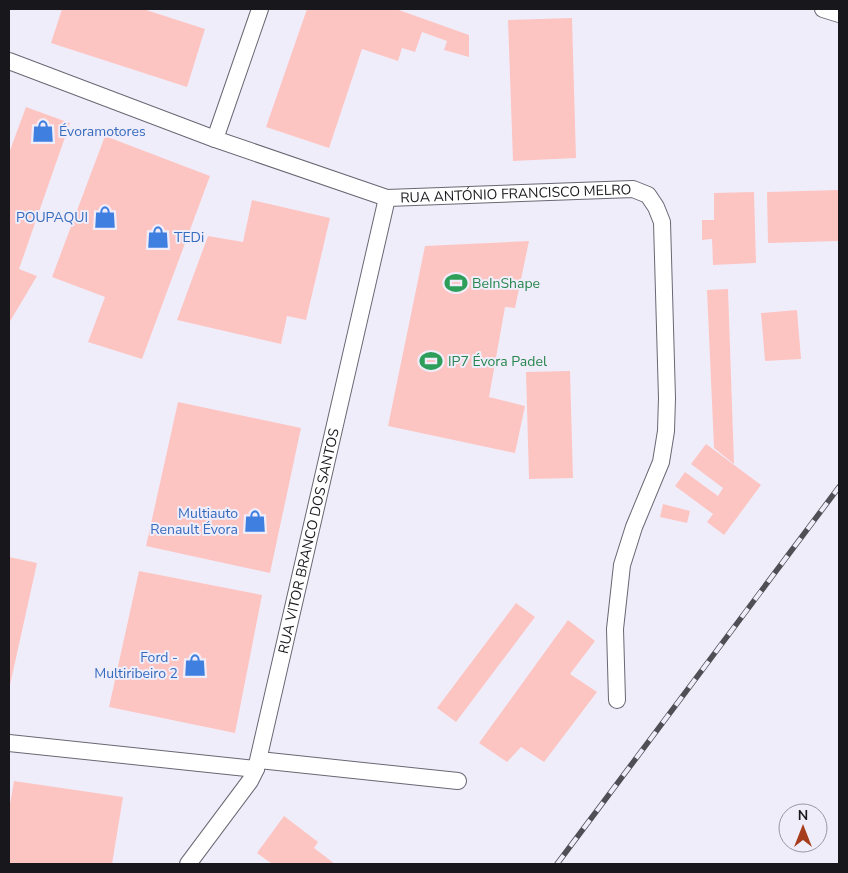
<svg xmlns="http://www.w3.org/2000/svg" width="848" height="873" viewBox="0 0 848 873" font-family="'Nunito Sans',sans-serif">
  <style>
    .building { fill: #fdc5c2 }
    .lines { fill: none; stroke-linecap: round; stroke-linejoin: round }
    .minor-casing { stroke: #6a6773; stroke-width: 18 }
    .minor { stroke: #fff; stroke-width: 16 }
    .rail-casing { stroke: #4f4f55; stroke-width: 5.5 }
    .rail { stroke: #f0edfb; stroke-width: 4; stroke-dasharray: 11; stroke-linecap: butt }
    .labels { text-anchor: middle; stroke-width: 4; stroke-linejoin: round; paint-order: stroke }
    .shop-label { font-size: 14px; fill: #366cbe; stroke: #f0edfb; text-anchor: end }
    .street-label { font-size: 14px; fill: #18181c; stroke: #f0edfb }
    .leisure-label { font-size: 14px; fill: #27864d; stroke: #f0edfb; text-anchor: start }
  </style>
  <rect width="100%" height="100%" fill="#f0edfb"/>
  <!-- building -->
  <g class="building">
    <polygon points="62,9 143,9 205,29 187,87 51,43"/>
    <polygon points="307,9 396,9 469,35 469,57 444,50 447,41 422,32 415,52 402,48 398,61 362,49 329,148 266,127"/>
    <polygon points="572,18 576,158 513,161 508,20"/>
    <polygon points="26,107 70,123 19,269 37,276 9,323 9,153"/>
    <polygon points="105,136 210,176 142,359 88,342 105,297 52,277"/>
    <polygon points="839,190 839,241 768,243 767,192"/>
    <polygon points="754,192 756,263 713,265 712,239 702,240 702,220 714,220 714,193"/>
    <polygon points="252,200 330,218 306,320 287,316 281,344 177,320 208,236 243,242"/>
    <polygon points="529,241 515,308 505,307 489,397 525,406 515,453 388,426 425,246"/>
    <polygon points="728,289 734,464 714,448 707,290"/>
    <polygon points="797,310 801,359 765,361 761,313"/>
    <polygon points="570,371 573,478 529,479 526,372"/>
    <polygon points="178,402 301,428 270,573 146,546"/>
    <polygon points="706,444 761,485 724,535 707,522 713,514 675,486 685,472 718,496 723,488 691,464"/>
    <polygon points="663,504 690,511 687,523 660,517"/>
    <polygon points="9,557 37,563 10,685 9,685"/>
    <polygon points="139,571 262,595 235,733 109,707"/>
    <polygon points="516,603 535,617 456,722 437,708"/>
    <polygon points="568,620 595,641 570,674 597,692 544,762 521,747 507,762 479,743"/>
    <polygon points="14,781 123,797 112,864 9,864 9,810"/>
    <polygon points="284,816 318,842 314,848 335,864 272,864 257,853"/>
  </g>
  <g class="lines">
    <defs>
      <g id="minor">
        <polyline points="823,9 839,14"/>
        <path id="s1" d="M 9,61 L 215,139 L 387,198 L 633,189 L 648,195 L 656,207 L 662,222 L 667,398 L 666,431 L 661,462 L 634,527 L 622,565 L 615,629 L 617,700"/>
        <polyline points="215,139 260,9"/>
        <polyline points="9,743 256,769"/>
        <polyline points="259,760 458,781"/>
        <path id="s2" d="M 188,864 L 250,781 L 256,769 L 387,198"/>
      </g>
    </defs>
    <!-- minor casing -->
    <use href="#minor" class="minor-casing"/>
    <!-- minor -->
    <use href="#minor" class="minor"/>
    <defs>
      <polyline id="rail" points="557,864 839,487"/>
    </defs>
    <!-- rail casing -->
    <use href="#rail" class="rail-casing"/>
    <!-- rail -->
    <use href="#rail" class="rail"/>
  </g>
  <!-- icons -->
  <defs>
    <symbol id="shop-bare" viewBox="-9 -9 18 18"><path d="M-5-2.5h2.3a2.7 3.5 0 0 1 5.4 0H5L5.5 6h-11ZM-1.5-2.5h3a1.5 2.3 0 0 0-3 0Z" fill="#3f7fe0" stroke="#f0edfb" stroke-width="2.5" paint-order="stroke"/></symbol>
    <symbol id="stadium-bare" viewBox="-9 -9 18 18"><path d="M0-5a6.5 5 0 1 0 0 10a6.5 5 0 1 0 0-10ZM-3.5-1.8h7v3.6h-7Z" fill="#2e9e5b" stroke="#f0edfb" stroke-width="2.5" paint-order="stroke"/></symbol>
  </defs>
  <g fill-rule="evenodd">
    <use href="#shop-bare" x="27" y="115" width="32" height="32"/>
    <use href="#shop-bare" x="89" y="201" width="32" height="32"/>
    <use href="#shop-bare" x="142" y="221" width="32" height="32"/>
    <use href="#stadium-bare" x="440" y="267" width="32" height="32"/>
    <use href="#stadium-bare" x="415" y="345" width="32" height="32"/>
    <use href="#shop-bare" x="239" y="505" width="32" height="32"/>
    <use href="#shop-bare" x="179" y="649" width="32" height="32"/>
  </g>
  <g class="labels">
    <!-- shop labels -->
    <g class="shop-label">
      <text x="59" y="136" text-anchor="start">Évoramotores</text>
      <text x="88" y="222">POUPAQUI</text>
      <text x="174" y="242" text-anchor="start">TEDi</text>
      <text x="238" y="518">Multiauto<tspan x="238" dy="16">Renault Évora</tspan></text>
      <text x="178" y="662">Ford -<tspan x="178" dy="16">Multiribeiro 2</tspan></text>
    </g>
    <!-- street labels -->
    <g class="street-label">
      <text dy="5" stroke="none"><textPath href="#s1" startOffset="531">RUA ANTÓNIO FRANCISCO MELRO</textPath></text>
      <text dy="5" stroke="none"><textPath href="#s2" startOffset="351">RUA VITOR BRANCO DOS SANTOS</textPath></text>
    </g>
    <!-- leisure labels -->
    <g class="leisure-label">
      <text x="472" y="288">BeInShape</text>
      <text x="448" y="366">IP7 Évora Padel</text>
    </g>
  </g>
  <!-- border -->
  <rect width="848" height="873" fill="none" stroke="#18181c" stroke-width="20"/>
  <!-- north arrow -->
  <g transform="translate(803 828)"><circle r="24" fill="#f0edfb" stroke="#9a98a2"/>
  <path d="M0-4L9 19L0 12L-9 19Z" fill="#a63e1d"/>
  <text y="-8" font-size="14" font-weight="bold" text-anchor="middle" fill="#18181c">N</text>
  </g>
</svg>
